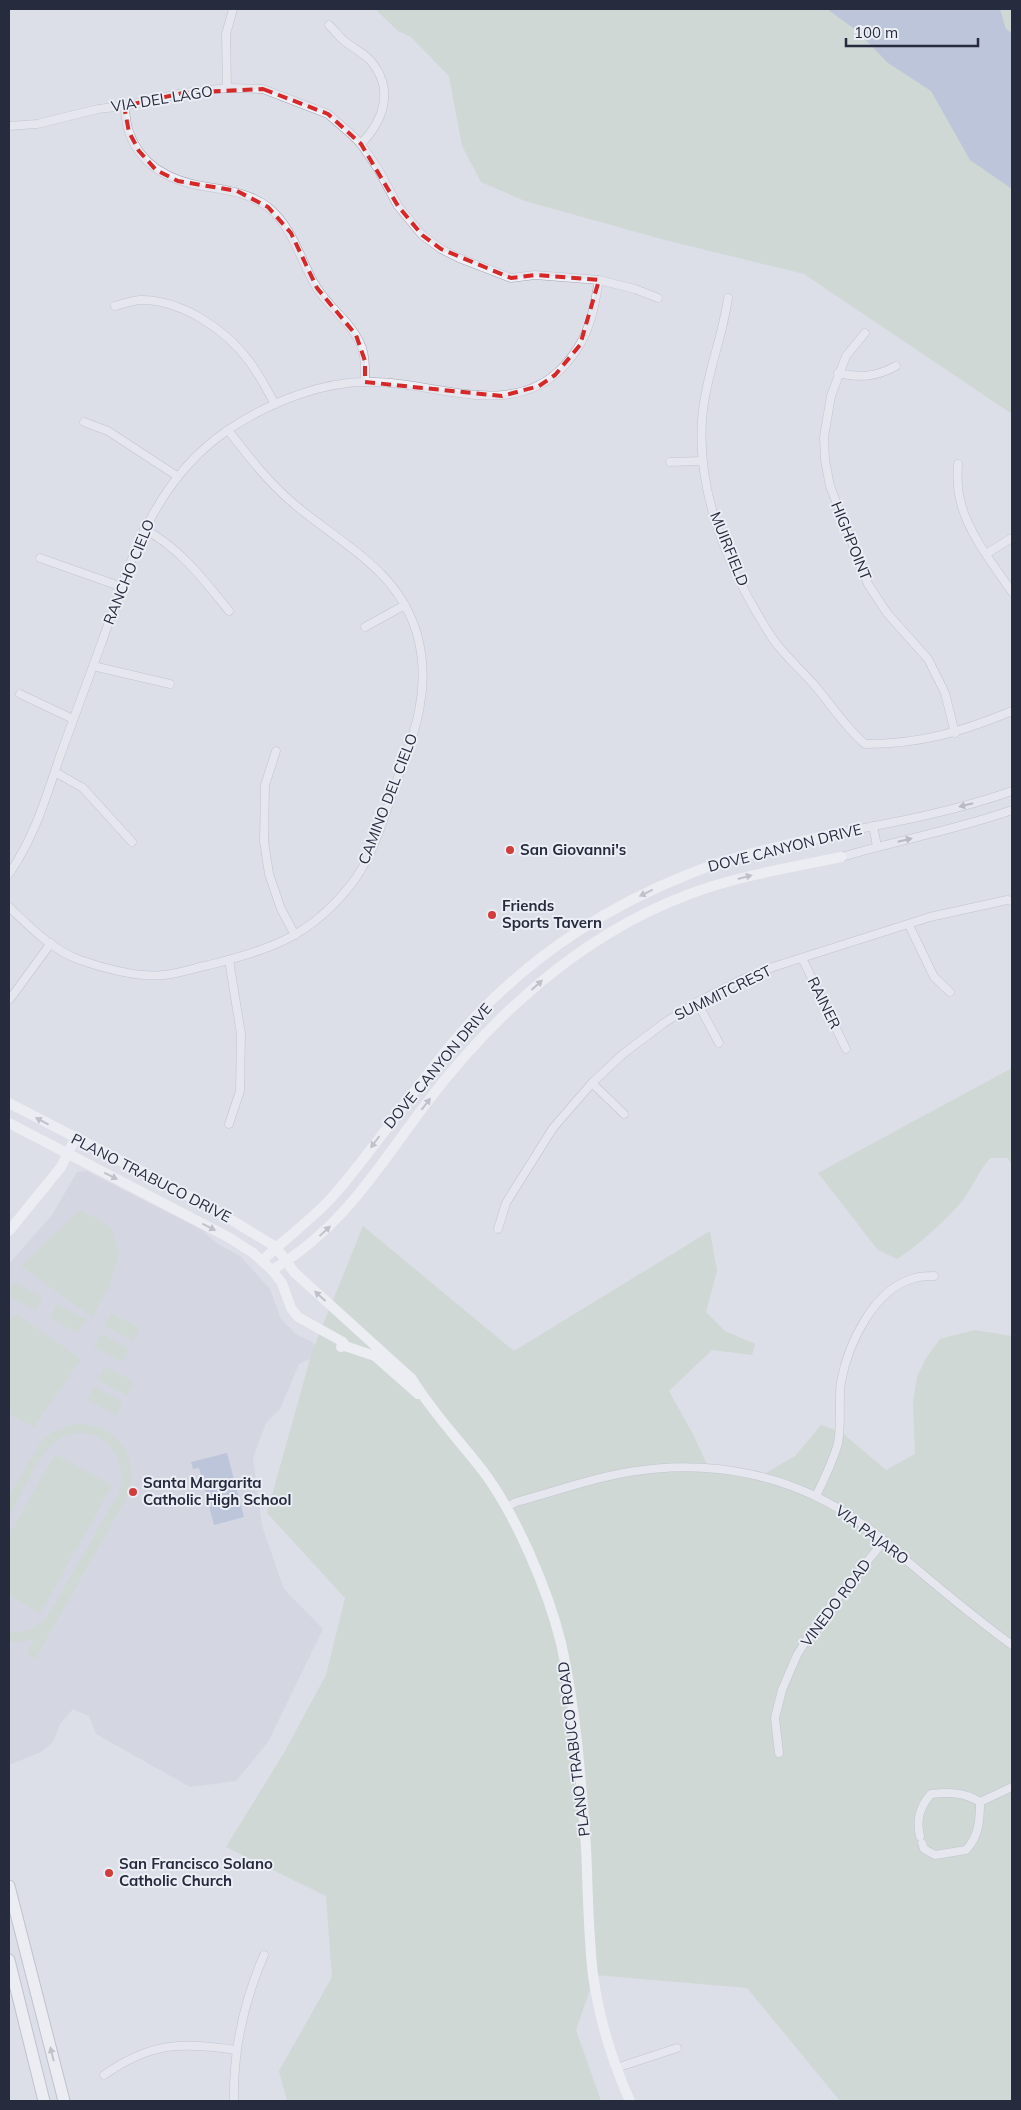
<svg xmlns="http://www.w3.org/2000/svg" width="1021" height="2110" viewBox="0 0 1021 2110" font-family="Mulish,sans-serif">
  <style>
    .built { fill: #caced9 }
    .green { fill: #bfd1bd }
    .water { fill: #96a7c9 }
    .lines { fill: none; stroke-linecap: round; stroke-linejoin: round }
    .street-casing { stroke: #a2a5b1; stroke-width: 9 }
    .primary-casing { stroke: #9ca1b3; stroke-width: 13 }
    .street { stroke: #eff0f5; stroke-width: 8 }
    .secondary { stroke: #fff; stroke-width: 10 }
    .primary { stroke: #fff; stroke-width: 11 }
    .oneway { fill: #8a8e9a }
    .oneway2 { fill: #9da0a8 }
    .marked { fill: none; stroke: #d62828; stroke-width: 4; stroke-dasharray: 10 6; stroke-linejoin: round }
    .poi-dot { fill: #d13d3c; stroke: #eceef5; stroke-width: 2 }
    .labels { text-anchor: middle; stroke-width: 4; stroke-linejoin: round; paint-order: stroke }
    .street-label { font-size: 15px; fill: #262b3e; stroke: #eceef5 }
    .poi-label { font-size: 15px; font-weight: bold; fill: #262b3e; stroke: #eceef5; text-anchor: start }
  </style>
  <rect width="100%" height="100%" fill="#dcdfe7"/>
  <!-- built -->
  <polygon class="built" points="87,1171 202,1230 215,1242 240,1256 270,1289 281,1319 297,1335 311,1341 317,1347 316,1356 299,1364 280,1409 266,1423 253,1458 262,1526 284,1589 323,1629 268,1742 236,1781 190,1787 96,1734 89,1716 73,1709 60,1724 53,1742 41,1752 9,1765 9,1264 52,1215 77,1172"/>
  <!-- green -->
  <g class="green">
    <polygon points="375,9 1012,9 1012,414 804,274 665,240 525,201 481,182 462,146 449,76 411,37 398,31"/>
    <path d="M 1012,1068 L 1012,1164 L 1007,1158 L 990,1158 C 979,1171 973,1186 963,1200 C 948,1218 917,1247 897,1259 L 878,1250 L 818,1173 Z"/>
    <polygon points="80,1210 111,1227 119,1253 109,1287 92,1317 21,1266"/>
    <polygon points="363,1226 514,1351 710,1231 717,1271 706,1312 725,1331 755,1344 752,1355 712,1350 669,1391 694,1436 709,1469 764,1474 795,1456 821,1425 841,1432 886,1470 915,1454 913,1402 917,1377 926,1358 940,1339 974,1330 1012,1336 1012,2101 840,2101 747,1988 595,1975 576,2030 601,2101 287,2101 279,2071 332,1977 326,1896 226,1847 285,1751 326,1675 345,1598 267,1513 312,1352"/>
    <polygon points="14,1282 43,1297 36,1310 9,1296"/>
    <polygon points="57,1304 86,1319 78,1333 50,1318"/>
    <polygon points="111,1313 140,1328 133,1341 105,1326"/>
    <polygon points="16,1314 81,1359 34,1427 19,1420 9,1412 9,1321"/>
    <polygon points="101,1334 129,1348 122,1362 94,1348"/>
    <polygon points="105,1367 134,1382 127,1395 98,1380"/>
    <polygon points="94,1387 123,1402 116,1415 87,1400"/>
    <path d="M 75,1424 C 119,1422 144,1461 125,1501 L 35,1659 L 26,1654 L 35,1639 L 20,1642 L 9,1642 L 9,1632 C 24,1634 37,1628 47,1617 L 117,1496 C 135,1458 96,1416 58,1440 C 40,1451 20,1497 9,1516 L 9,1496 L 40,1443 L 52,1432 Z"/>
    <polygon points="55,1454 112,1486 40,1613 9,1595 9,1535"/>
  </g>
  <!-- water -->
  <g class="water">
    <polygon points="827,9 1000,9 1006,29 1012,33 1012,189 970,160 931,91 888,63 856,30"/>
    <polygon points="227,1453 244,1517 214,1525 199,1468 193,1469 191,1462"/>
  </g>
  <g class="lines">
    <defs>
      <g id="street">
        <path d="M 329,25 C 333,29 338,35 342,39 C 351,47 362,52 370,60 C 395,89 384,120 361,144"/>
        <polyline points="227,88 226,34 233,9"/>
        <path d="M 124,106 C 126,114 126,124 129,132 C 141,167 173,182 208,187 C 229,190 251,194 268,207 C 294,228 300,261 317,288 C 330,309 353,323 362,348 C 366,359 365,370 365,382"/>
        <polyline points="9,126 37,124 98,109 124,106 183,93 227,88 263,89 328,114 351,134 361,144 378,169 398,206 422,235 441,249 459,258 511,278 535,275 599,280 635,289 658,298"/>
        <path d="M 728,298 C 722,340 705,378 702,420 C 697,496 730,573 771,636 C 783,655 802,670 816,687 C 832,706 846,728 865,744 C 921,744 961,732 1012,711"/>
        <path d="M 115,306 C 123,304 133,300 141,300 C 182,300 225,329 249,361 C 259,374 267,390 275,404"/>
        <polyline points="865,333 846,356 831,396 824,437 825,460 830,486 868,584 887,613 928,659 945,693 955,733"/>
        <path d="M 838,373 C 860,378 876,377 896,366"/>
        <polyline points="84,422 108,431 177,476"/>
        <polyline points="670,462 702,461"/>
        <path d="M 958,464 C 957,478 957,490 961,503 C 968,533 995,567 1012,592"/>
        <path d="M 144,529 C 180,548 204,580 229,611"/>
        <polyline points="986,554 1010,539"/>
        <polyline points="40,558 122,587"/>
        <polyline points="365,627 405,605"/>
        <polyline points="93,666 170,684"/>
        <polyline points="20,694 73,719"/>
        <polyline points="276,751 265,785 264,841 269,874 281,909 295,935"/>
        <polyline points="55,772 83,788 132,842"/>
        <polyline points="873,826 877,846"/>
        <path d="M 838,833 C 896,822 956,811 1012,791"/>
        <path d="M 841,857 C 898,840 956,830 1012,810"/>
        <path d="M 9,874 C 34,838 46,798 60,756 C 74,717 89,678 103,639 C 131,559 154,480 228,430 C 270,402 324,380 376,382 C 437,383 513,420 563,367 C 574,355 583,342 588,327 C 594,312 596,296 599,280"/>
        <path d="M 9,907 C 30,927 52,950 80,960 C 102,968 140,978 163,975 C 178,974 194,968 209,965 C 269,950 309,937 349,887 C 374,857 384,816 397,780 C 415,732 432,687 417,634 C 398,569 341,544 294,504 C 268,482 248,456 228,430"/>
        <polyline points="909,925 934,977 950,992"/>
        <polyline points="802,958 846,1049"/>
        <polyline points="229,960 241,1034 240,1091 229,1124"/>
        <polyline points="10,999 51,943"/>
        <polyline points="697,1002 719,1043"/>
        <polyline points="592,1083 624,1114"/>
        <polyline points="498,1229 506,1203 553,1128 592,1083 623,1054 664,1023 697,1002 741,980 773,967 930,917 1007,900 1012,901"/>
        <path d="M 816,1496 C 824,1479 833,1462 838,1443 C 842,1423 838,1403 841,1382 C 848,1344 874,1288 915,1278 C 921,1276 928,1276 934,1276"/>
        <path d="M 507,1507 L 516,1502 C 554,1492 591,1478 629,1472 C 712,1458 794,1475 862,1524 C 876,1533 888,1545 900,1555 C 937,1586 973,1617 1012,1645"/>
        <polyline points="779,1753 775,1718 782,1690 797,1655 817,1623 884,1541"/>
        <polyline points="980,1802 1012,1787"/>
        <path d="M 920,1836 C 916,1820 920,1806 931,1794 C 949,1792 964,1792 980,1802 C 980,1820 979,1836 966,1850 L 935,1855 L 924,1849 L 922,1843"/>
        <polyline points="616,2068 677,2048"/>
        <path d="M 104,2075 C 151,2042 181,2042 236,2050"/>
        <path d="M 234,2101 C 233,2051 244,2001 264,1955"/>
      </g>
      <g id="primary">
        <polyline points="9,1886 64,2101"/>
        <polyline points="9,1960 44,2101"/>
      </g>
    </defs>
    <!-- street casing -->
    <use href="#street" class="street-casing"/>
    <!-- primary casing -->
    <use href="#primary" class="primary-casing"/>
    <!-- street -->
    <use href="#street" class="street"/>
    <!-- secondary -->
    <g class="secondary">
      <path d="M 9,1103 L 210,1207 L 276,1247 L 294,1272 L 412,1379 C 432,1412 459,1440 483,1471 C 516,1515 548,1590 561,1643 C 576,1709 581,1779 586,1847 C 588,1890 588,1932 593,1975 C 599,2018 612,2061 630,2101"/>
      <polyline points="9,1123 228,1237 253,1253 272,1270 282,1283 291,1308 298,1317 343,1342 345,1346"/>
      <polyline points="9,1231 61,1167 75,1139"/>
      <path d="M 262,1261 C 285,1238 312,1220 334,1195 C 384,1137 425,1071 477,1015 C 536,953 610,905 689,874 C 736,855 788,844 838,833"/>
      <path d="M 272,1270 C 343,1228 376,1170 425,1105 C 492,1016 581,935 687,895 C 736,876 789,868 841,857"/>
      <polyline points="341,1347 345,1346 375,1356 418,1394"/>
    </g>
    <!-- primary -->
    <use href="#primary" class="primary"/>
  </g>
  <!-- one-way arrows -->
  <defs><path id="oneway-solid" d="M-6-.8H1V-3.2L6.5 0L1 3.2V.8H-6Z" transform="scale(1.25)"/></defs>
  <g class="oneway">
    <use href="#oneway-solid" transform="translate(966 805) rotate(166)"/>
    <use href="#oneway-solid" transform="translate(905 840) rotate(-13)"/>
  </g>
  <g class="oneway2">
    <use href="#oneway-solid" transform="translate(745 877) rotate(-15)"/>
    <use href="#oneway-solid" transform="translate(646 893) rotate(154)"/>
    <use href="#oneway-solid" transform="translate(537 985) rotate(-42)"/>
    <use href="#oneway-solid" transform="translate(426 1104) rotate(-52)"/>
    <use href="#oneway-solid" transform="translate(42 1121) rotate(-152)"/>
    <use href="#oneway-solid" transform="translate(375 1142) rotate(127)"/>
    <use href="#oneway-solid" transform="translate(111 1176) rotate(27)"/>
    <use href="#oneway-solid" transform="translate(209 1227) rotate(27)"/>
    <use href="#oneway-solid" transform="translate(325 1231) rotate(-43)"/>
    <use href="#oneway-solid" transform="translate(320 1296) rotate(-138)"/>
    <use href="#oneway-solid" transform="translate(52 2054) rotate(-104)"/>
  </g>
  <!-- marked area -->
  <path d="M0 0H1021V2110H0ZM 263,89 L 328,114 L 361,144 L 398,206 L 422,235 L 441,249 L 511,278 L 535,275 L 599,280 L 580,345 L 555,375 L 539,386 L 502,396 L 365,382 L 365,361 L 356,335 L 317,288 L 291,233 L 268,207 L 237,191 L 178,181 L 156,170 L 139,151 L 129,132 L 124,106 L 183,93 Z" fill="#dcdfe7" fill-opacity=".55" fill-rule="evenodd"/>
  <path class="marked" d="M 263,89 L 328,114 L 361,144 L 398,206 L 422,235 L 441,249 L 511,278 L 535,275 L 599,280 L 580,345 L 555,375 L 539,386 L 502,396 L 365,382 L 365,361 L 356,335 L 317,288 L 291,233 L 268,207 L 237,191 L 178,181 L 156,170 L 139,151 L 129,132 L 124,106 L 183,93 Z"/>
  <!-- markers -->
  <g class="poi-dot">
    <circle cx="510" cy="850" r="5"/>
    <circle cx="492" cy="915" r="5"/>
    <circle cx="133" cy="1492" r="5"/>
    <circle cx="109" cy="1873" r="5"/>
  </g>
  <g class="labels">
    <!-- street labels -->
    <g class="street-label">
      <text transform="translate(162 99) rotate(-9)" y="5">VIA DEL LAGO</text>
      <text transform="translate(851 541) rotate(68)" y="5">HIGHPOINT</text>
      <text transform="translate(729 549) rotate(68)" y="5">MUIRFIELD</text>
      <text transform="translate(129 572) rotate(-68)" y="5">RANCHO CIELO</text>
      <text transform="translate(388 799) rotate(-69)" y="5">CAMINO DEL CIELO</text>
      <text transform="translate(785 848) rotate(-14)" y="5">DOVE CANYON DRIVE</text>
      <text transform="translate(723 993) rotate(-26)" y="5">SUMMITCREST</text>
      <text transform="translate(824 1003) rotate(64)" y="5">RAINER</text>
      <text transform="translate(438 1066) rotate(-50)" y="5">DOVE CANYON DRIVE</text>
      <text transform="translate(151 1178) rotate(27)" y="5">PLANO TRABUCO DRIVE</text>
      <text transform="translate(872 1535) rotate(37)" y="5">VIA PAJARO</text>
      <text transform="translate(836 1603) rotate(-53)" y="5">VINEDO ROAD</text>
      <text transform="translate(574 1749) rotate(-97)" y="5">PLANO TRABUCO ROAD</text>
    </g>
    <!-- poi labels -->
    <g class="poi-label">
      <text x="520" y="855">San Giovanni's</text>
      <text x="502" y="911">Friends<tspan x="502" dy="17">Sports Tavern</tspan></text>
      <text x="143" y="1488">Santa Margarita<tspan x="143" dy="17">Catholic High School</tspan></text>
      <text x="119" y="1869">San Francisco Solano<tspan x="119" dy="17">Catholic Church</tspan></text>
    </g>
  </g>
  <!-- border -->
  <rect width="1021" height="2110" fill="none" stroke="#262b3e" stroke-width="20"/>
  <!-- scale -->
  <path d="M846 38v8h132v-8" fill="none" stroke="#262b3e" stroke-width="2.5"/>
  <text x="854" y="38" font-size="15" fill="#262b3e" stroke="#eceef5" stroke-width="4" paint-order="stroke">100 m</text>
</svg>
